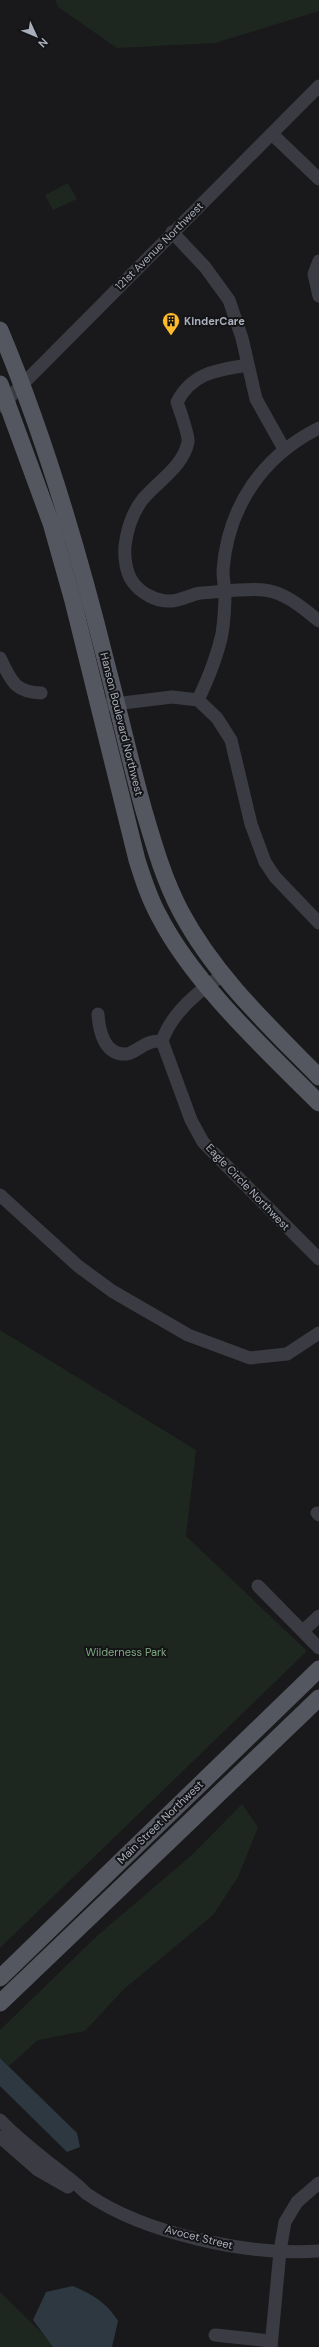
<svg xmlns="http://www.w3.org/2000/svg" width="319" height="2347" viewBox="0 0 319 2347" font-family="'DM Sans',sans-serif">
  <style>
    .green { fill: #1e271f }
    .water { fill: #2d3841 }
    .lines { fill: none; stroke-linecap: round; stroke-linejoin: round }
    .minor { stroke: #3b3c43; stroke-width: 13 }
    .major { stroke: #555760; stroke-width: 17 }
    .labels { text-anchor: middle; stroke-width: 4; stroke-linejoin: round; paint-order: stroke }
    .street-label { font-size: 11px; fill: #aaafbc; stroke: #141416 }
    .poi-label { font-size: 11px; font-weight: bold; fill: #aaafbc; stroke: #141416; text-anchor: start }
    .park-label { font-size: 11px; fill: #7fa982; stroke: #141416 }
  </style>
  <rect width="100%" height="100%" fill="#19191b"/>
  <!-- green -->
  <g class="green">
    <polygon points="55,0 319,0 319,11 215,43 117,48 58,7"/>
    <polygon points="68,183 77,199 53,210 45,195"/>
    <polygon points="0,1330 196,1450 186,1536 307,1651 0,1948"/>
    <polygon points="242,1804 258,1827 238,1877 213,1915 124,1989 85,2031 38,2040 9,2066 0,2058 0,2030 98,1935 193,1854"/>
    <polygon points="0,2292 56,2347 0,2347"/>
  </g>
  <!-- water -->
  <g class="water">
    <polygon points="0,2058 77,2133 80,2147 67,2152 0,2086"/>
    <path d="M 73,2286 C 93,2295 106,2302 118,2321 L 112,2347 L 53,2347 L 33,2320 L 46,2292 Z"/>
  </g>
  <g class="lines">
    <!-- minor -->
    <g class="minor">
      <polyline points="272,134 319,179"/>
      <polyline points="172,232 205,267 229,300 242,338 256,399 284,449"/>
      <polyline points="319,261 314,274 319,296"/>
      <path d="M 248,365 C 218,370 193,372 177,402 C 180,411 189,435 188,442 C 183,467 158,481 143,499 C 132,513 127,529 125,546 C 124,557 126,572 132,581 C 140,593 157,602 171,601 C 181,601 191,594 201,593 C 216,592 250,588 264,590 C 285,592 304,609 319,621"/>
      <polyline points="1,406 319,86"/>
      <path d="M 0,658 C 11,680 14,692 41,693"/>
      <path d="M 198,700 C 208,679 217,657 222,634 C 224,621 225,605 225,591 C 224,584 223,577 223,570 C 228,506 263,456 319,428"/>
      <polyline points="98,706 172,697 198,700 217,718 231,740 251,824 265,862 275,877 319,923"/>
      <path d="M 98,1014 C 99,1030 104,1056 127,1054 C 136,1052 142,1045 149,1043 C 153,1041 158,1041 162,1041 C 172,1012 198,991 223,975"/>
      <polyline points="162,1041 191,1120 203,1142 319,1259"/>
      <polyline points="0,1195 78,1266 112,1291 188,1335 250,1358 287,1354 319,1333"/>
      <polyline points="317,1513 319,1515"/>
      <polyline points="258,1586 319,1648"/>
      <polyline points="303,1631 319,1616"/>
      <path d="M 0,2120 C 23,2144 50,2163 76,2184 C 80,2187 83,2191 87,2194 C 145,2234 250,2256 319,2251"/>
      <polyline points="0,2137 38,2170 68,2187"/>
      <polyline points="215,2335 271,2341"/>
      <polyline points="271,2347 280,2251 285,2222 297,2202 319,2183"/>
    </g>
    <!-- major -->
    <g class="major">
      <path d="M 0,330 C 45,437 78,549 106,662 C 119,711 130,761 144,811 C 154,845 164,880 181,912 C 215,976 269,1026 319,1077"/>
      <path d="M 0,384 L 51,523 L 73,601 L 137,860 C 143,879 149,898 159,916 C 194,984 265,1049 319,1103"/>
      <polyline points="0,1978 319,1669"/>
      <polyline points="0,2003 319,1698"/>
    </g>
  </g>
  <!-- icons -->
  <defs>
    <symbol id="building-pin" viewBox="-11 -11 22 30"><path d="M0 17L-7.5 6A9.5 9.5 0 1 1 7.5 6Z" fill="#ffbb2d" stroke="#141416"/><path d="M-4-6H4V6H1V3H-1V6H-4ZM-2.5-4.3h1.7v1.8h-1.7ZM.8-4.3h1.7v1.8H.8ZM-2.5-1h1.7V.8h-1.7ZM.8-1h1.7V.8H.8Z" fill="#111"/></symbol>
  </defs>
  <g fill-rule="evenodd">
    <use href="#building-pin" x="161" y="311" width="20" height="27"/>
  </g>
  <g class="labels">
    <!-- street labels -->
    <g class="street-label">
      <text transform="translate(159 246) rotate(-45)" y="4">121st Avenue Northwest</text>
      <text transform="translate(122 724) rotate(76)" y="4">Hanson Boulevard Northwest</text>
      <text transform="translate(248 1187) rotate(46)" y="4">Eagle Circle Northwest</text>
      <text transform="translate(160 1822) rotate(-44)" y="4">Main Street Northwest</text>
      <text transform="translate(199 2237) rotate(14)" y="4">Avocet Street</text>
    </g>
    <!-- poi labels -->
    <g class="poi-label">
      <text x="184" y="325">KinderCare</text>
    </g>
    <!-- park labels -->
    <g class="park-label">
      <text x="126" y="1656">Wilderness Park</text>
    </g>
  </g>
  <!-- north arrow -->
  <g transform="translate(36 36) rotate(134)" stroke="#141416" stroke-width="3" paint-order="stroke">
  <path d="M0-3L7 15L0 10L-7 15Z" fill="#aaafbc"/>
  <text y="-6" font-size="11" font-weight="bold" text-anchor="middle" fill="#aaafbc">N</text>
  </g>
</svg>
